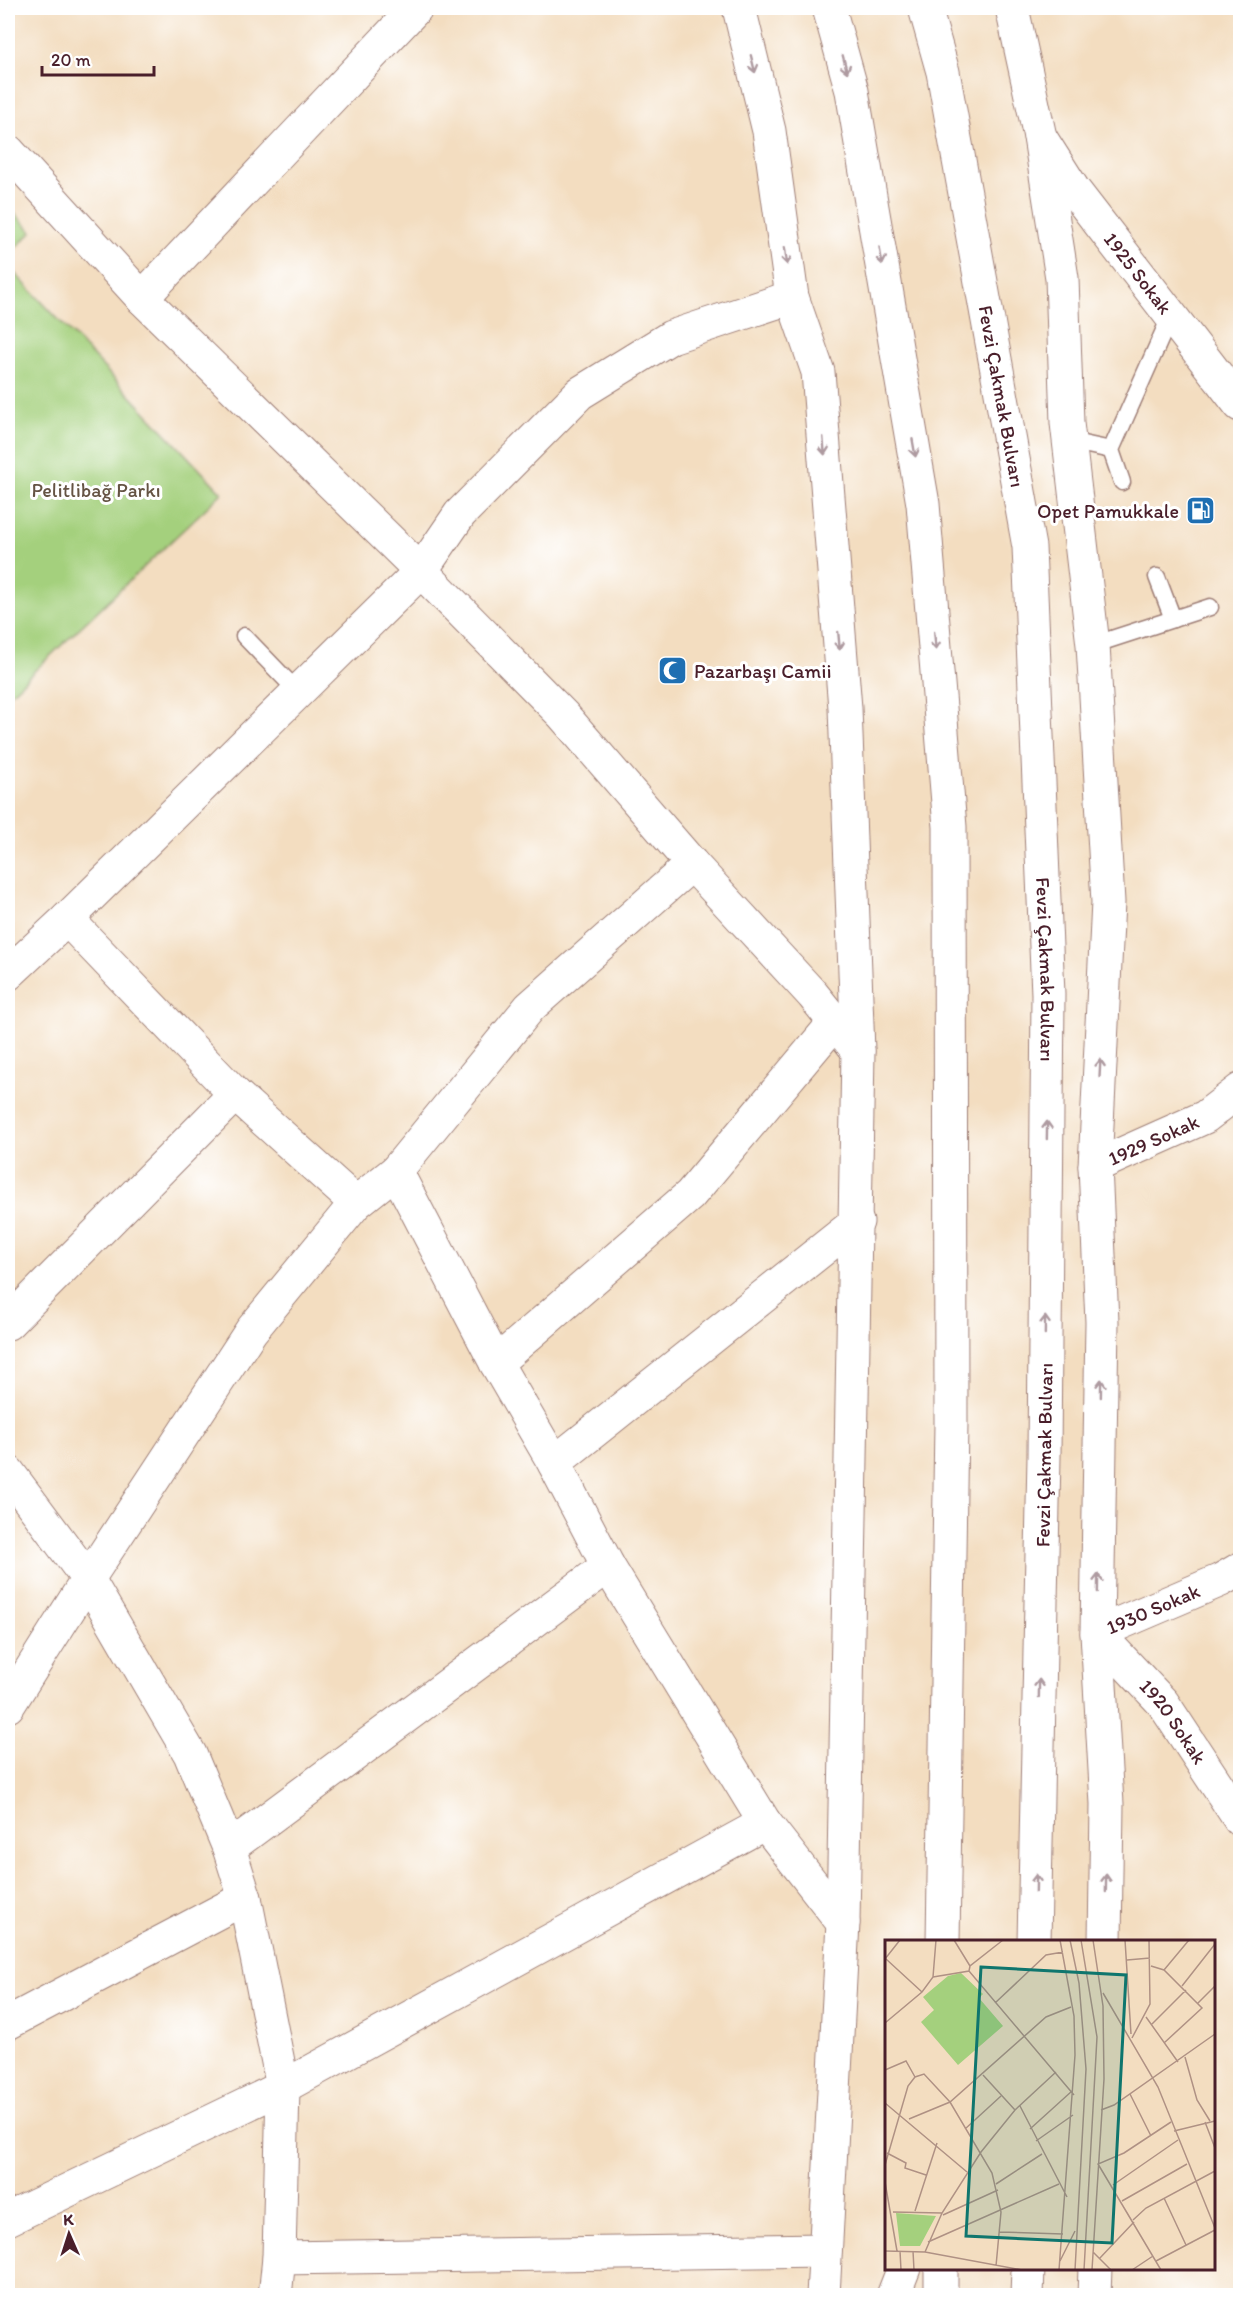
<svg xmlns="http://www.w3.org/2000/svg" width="1248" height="2303" viewBox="0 0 1248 2303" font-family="Itim,sans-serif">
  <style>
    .green { fill: #a4d07d; stroke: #777854; stroke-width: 1.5 }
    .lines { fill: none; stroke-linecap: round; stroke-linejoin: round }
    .service-casing { stroke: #9e7e76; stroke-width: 19 }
    .minor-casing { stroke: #9e7e76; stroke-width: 35 }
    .tertiary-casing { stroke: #9e7e76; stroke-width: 35 }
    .primary-casing { stroke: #9e7e76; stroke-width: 35 }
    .service { stroke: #fff; stroke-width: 16 }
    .minor { stroke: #fff; stroke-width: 33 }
    .tertiary { stroke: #fff; stroke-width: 33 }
    .primary { stroke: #fff; stroke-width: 33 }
    .oneway { stroke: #ae9aa0 }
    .labels { text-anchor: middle; stroke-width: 6; stroke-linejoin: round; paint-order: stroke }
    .street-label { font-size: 20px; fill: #4a1f2b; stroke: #fff }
    .park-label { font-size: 20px; fill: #655444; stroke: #fff }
    .poi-label { font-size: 20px; fill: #4a1f2b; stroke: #fff; text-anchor: end }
    .inset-road { fill: none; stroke: #af9184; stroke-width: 1.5 }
    .view { fill: #0f766e; fill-opacity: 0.15; stroke: #0f766e; stroke-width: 3 }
    .inset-edge { fill: none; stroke: #4a1f2b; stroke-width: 3 }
  </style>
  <rect width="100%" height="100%" fill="#fff"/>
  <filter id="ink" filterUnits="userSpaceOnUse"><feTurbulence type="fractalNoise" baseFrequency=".0167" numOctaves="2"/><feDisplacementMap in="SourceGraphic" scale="12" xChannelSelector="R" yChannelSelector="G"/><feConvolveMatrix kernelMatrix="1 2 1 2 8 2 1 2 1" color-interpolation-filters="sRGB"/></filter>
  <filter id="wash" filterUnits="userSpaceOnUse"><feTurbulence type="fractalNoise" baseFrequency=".008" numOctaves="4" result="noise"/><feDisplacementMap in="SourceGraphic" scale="24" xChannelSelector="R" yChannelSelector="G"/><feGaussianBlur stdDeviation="1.35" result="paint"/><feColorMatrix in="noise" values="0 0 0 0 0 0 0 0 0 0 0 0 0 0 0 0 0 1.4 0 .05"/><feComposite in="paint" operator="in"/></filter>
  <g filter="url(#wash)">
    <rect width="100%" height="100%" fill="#f3ddc0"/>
    <!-- green -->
    <g class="green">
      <polygon points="8,206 32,232 8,255"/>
      <polygon points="8,266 222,493 8,696"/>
    </g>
  </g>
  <g filter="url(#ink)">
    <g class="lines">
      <defs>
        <g id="service">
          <polyline points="1069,441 1111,450"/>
          <polyline points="1122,482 1111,450 1171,315"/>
          <polyline points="1157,577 1173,619"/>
          <polyline points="244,636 298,692"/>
          <polyline points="1093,645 1210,607"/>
        </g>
        <g id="minor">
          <polyline points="739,8 769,131 792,297 818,372 845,708 858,1051 843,1923 823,2296"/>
          <polyline points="1012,8 1040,137 1062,278 1067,423 1093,645 1108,902 1095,1166 1102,1322 1097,1633 1107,1804 1105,1942"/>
          <polyline points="8,151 142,298 421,571 563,715 692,864 813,995 858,1051"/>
          <polyline points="142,298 416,8"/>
          <polyline points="67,919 235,1094 356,1203"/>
          <polyline points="8,974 67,919 421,571 460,514 580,393 671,337 792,297"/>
          <path id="s1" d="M 1095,1166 L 1205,1117 L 1240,1090"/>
          <polyline points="396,1171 496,1363 554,1463 608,1566 765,1823 843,1923"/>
          <polyline points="8,1323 235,1094"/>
          <polyline points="496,1363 690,1195 835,1022"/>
          <polyline points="554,1463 857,1222"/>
          <polyline points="8,1472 88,1579 190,1754 229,1848 245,1898 283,2087 279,2258 275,2296"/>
          <path id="s2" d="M 1240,1569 L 1221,1580 L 1097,1633 L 1163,1703 L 1240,1820"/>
          <polyline points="8,1706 88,1579 251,1331 356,1203 396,1171 530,1007 692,864"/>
          <polyline points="229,1848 608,1566"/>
          <polyline points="8,2023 245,1898"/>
          <polyline points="8,2219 283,2087 765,1823"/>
          <polyline points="279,2258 825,2250"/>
          <polyline points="1094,2296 1095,2268"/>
        </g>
        <g id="tertiary">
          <path id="s3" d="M 1040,137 L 1073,189 L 1240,405"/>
        </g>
        <g id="primary">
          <polyline points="829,8 852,91 923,504 950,827 951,1423 943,1942"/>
          <path id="s4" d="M 925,8 L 943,72 L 1029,547 L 1048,994 L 1044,1456 L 1034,1942"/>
          <polyline points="941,2268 941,2296"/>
          <polyline points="893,2296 904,2268"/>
          <polyline points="1027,2296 1028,2268"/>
        </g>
      </defs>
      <!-- service casing -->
      <use href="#service" class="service-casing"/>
      <!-- minor casing -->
      <use href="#minor" class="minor-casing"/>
      <!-- tertiary casing -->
      <use href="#tertiary" class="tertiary-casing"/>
      <!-- primary casing -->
      <use href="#primary" class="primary-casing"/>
      <!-- service -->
      <use href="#service" class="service"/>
      <!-- minor -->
      <use href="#minor" class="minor"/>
      <!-- tertiary -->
      <use href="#tertiary" class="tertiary"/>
      <!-- primary -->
      <use href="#primary" class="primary"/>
    </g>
    <!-- one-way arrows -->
    <defs><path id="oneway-shaft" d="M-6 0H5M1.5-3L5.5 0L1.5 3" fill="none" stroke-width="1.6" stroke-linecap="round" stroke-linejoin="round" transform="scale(1.5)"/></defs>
    <g class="oneway">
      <use href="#oneway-shaft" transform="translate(753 64) rotate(76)"/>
      <use href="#oneway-shaft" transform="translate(845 64) rotate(75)"/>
      <use href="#oneway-shaft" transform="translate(786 256) rotate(82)"/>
      <use href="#oneway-shaft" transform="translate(881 256) rotate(80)"/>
      <use href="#oneway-shaft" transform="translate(824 446) rotate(85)"/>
      <use href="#oneway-shaft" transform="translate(914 448) rotate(80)"/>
      <use href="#oneway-shaft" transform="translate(839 641) rotate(85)"/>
      <use href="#oneway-shaft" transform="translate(935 641) rotate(85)"/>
      <use href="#oneway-shaft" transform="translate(1100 1068) rotate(-87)"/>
      <use href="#oneway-shaft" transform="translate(1047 1130) rotate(-89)"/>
      <use href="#oneway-shaft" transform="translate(1045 1325) rotate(-89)"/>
      <use href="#oneway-shaft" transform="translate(1101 1388) rotate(-89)"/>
      <use href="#oneway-shaft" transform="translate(1098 1583) rotate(-89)"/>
      <use href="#oneway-shaft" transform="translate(1039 1688) rotate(-89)"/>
      <use href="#oneway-shaft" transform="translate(1036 1883) rotate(-89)"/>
      <use href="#oneway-shaft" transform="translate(1106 1883) rotate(-89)"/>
    </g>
  </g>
  <!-- icons -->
  <defs>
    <symbol id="fuel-square" viewBox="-11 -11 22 22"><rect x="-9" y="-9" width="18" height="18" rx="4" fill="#1f6fb2" stroke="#fff"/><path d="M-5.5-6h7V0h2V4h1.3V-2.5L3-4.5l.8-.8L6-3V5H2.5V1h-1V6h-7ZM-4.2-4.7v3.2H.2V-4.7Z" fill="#fff"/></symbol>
    <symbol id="mosque-square" viewBox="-11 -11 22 22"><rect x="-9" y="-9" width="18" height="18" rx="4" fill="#1f6fb2" stroke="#fff"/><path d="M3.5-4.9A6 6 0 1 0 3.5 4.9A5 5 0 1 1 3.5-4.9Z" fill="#fff"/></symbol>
  </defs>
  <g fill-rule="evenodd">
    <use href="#fuel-square" x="1184" y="494" width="33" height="33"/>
    <use href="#mosque-square" x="656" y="654" width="33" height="33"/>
  </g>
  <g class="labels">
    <!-- street labels -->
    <g class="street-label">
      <text dy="7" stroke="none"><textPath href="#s3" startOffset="168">1925 Sokak</textPath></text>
      <text dy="7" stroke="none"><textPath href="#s4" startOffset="396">Fevzi Çakmak Bulvarı</textPath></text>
      <text dy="7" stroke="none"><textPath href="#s4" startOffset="972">Fevzi Çakmak Bulvarı</textPath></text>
      <text dy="7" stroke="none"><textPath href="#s1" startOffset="64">1929 Sokak</textPath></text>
      <text transform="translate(1044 1455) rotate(-89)" y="7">Fevzi Çakmak Bulvarı</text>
      <text transform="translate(1153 1609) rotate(-23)" y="7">1930 Sokak</text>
      <text dy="7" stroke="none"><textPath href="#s2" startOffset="274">1920 Sokak</textPath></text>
    </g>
    <!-- park labels -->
    <g class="park-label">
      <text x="96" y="497">Pelitlibağ Parkı</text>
    </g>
    <!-- poi labels -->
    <g class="poi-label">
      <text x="1179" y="518">Opet Pamukkale</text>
      <text x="694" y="678" text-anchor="start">Pazarbaşı Camii</text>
    </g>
  </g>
  <!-- overview -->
  <g transform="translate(885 1940)">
    <rect width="330" height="330" fill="#f3ddc0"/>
    <path d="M 76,33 L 98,54 L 94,58 L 118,86 L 73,125 L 36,82 L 49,70 L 38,57 L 63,36 ZM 11,273 L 51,276 L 35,306 L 15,306 Z" fill="#a4d07d"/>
    <path class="inset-road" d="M 69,0 L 85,26M 185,0 L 194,43 L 201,129 L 190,330M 196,0 L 212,97 L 199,330M 240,0 L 246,94M 0,19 L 15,0M 1,19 L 37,52M 242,20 L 265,18M 266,26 L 279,30 L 317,68 L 279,103M 279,30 L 304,0M 84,31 L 189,155M 48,37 L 84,31 L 85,26 L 118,0M 297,46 L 330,4M 218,53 L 273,147 L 330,288M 110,63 L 161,15 L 178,12M 313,63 L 330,46M 261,77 L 293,122M 0,83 L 37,52 L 48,37 L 51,0M 267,84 L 301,50M 247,98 L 265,64 L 264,0M 300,117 L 312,160 L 325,181M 0,130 L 21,121 L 30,137M 98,135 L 130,170M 245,154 L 266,196M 0,163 L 82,232M 135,166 L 182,257M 216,170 L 229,165 L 330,94M 24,179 L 65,162 L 161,77 L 186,67M 320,182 L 330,208M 80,189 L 116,156M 145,189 L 187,151M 289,191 L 330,181M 151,201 L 188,175M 2,213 L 21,223 L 20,228 L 41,235M 0,225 L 23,146 L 30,137 L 39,134 L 65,162 L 107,233 L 116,272 L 111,326M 0,242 L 12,311M 111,244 L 157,214M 228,245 L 293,200M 279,258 L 301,305M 237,261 L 302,224M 30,271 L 52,203M 8,272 L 57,273M 58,275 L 113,250M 248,280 L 261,268 L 330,231M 114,292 L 178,294M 43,302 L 174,244M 0,311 L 40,312 L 137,330M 15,311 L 16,330M 28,311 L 29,330M 40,312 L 57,273 L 96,212 L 130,170 L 171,132M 208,312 L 226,330M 214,319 L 249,282M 175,321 L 190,291M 271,321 L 330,290M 174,330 L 190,115 L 189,76 L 175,0M 207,330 L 219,139 L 218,66 L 208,0M 247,330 L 268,316M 276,330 L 213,224 L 239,213 L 286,182"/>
    <path class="view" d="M 96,27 L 241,35 L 227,303 L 81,296 Z"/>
    <rect width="330" height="330" class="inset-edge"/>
  </g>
  <!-- margin -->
  <rect width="1248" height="2303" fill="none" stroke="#fff" stroke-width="30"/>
  <!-- north arrow -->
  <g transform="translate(69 2234) rotate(357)" stroke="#ffffff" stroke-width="4.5" paint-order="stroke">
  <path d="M0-4.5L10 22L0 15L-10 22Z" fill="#4a1f2b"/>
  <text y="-9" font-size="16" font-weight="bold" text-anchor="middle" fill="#4a1f2b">K</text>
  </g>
  <!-- scale -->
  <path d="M42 66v9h112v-9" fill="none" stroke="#4a1f2b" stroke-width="3"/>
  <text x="51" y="66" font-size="18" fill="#4a1f2b" stroke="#ffffff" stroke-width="4.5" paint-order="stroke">20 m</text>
</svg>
